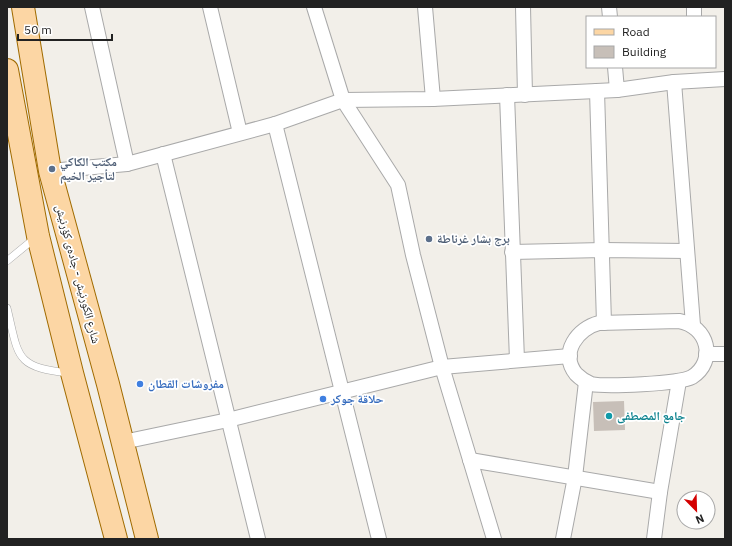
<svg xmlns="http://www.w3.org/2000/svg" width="732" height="546" viewBox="0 0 732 546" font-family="'IBM Plex Sans','Noto Naskh Arabic',sans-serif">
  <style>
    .building { fill: #c7bfb8 }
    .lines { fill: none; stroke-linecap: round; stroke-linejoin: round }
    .service-casing { stroke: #a9a9a9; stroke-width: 8 }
    .minor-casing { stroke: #a9a9a9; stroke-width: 16 }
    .primary-casing { stroke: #a06b00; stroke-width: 24 }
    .service { stroke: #fff; stroke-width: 7 }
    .minor { stroke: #fff; stroke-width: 14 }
    .primary { stroke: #fcd6a4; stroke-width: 22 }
    .service-dot { fill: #5c6f8a; stroke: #fff; stroke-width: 1.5 }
    .shop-dot { fill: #3f7fe0; stroke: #fff; stroke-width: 1.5 }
    .culture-dot { fill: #0f9aa8; stroke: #fff; stroke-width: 1.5 }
    .labels { text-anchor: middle; stroke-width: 3.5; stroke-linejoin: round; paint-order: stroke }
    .service-label { font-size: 12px; font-weight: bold; fill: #4e5e75; stroke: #fff; text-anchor: start }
    .street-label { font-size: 12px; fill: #222; stroke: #fff }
    .shop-label { font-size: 12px; font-weight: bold; fill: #366cbe; stroke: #fff; text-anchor: start }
    .culture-label { font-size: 12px; font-weight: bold; fill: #0d838f; stroke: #fff; text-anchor: start }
  </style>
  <rect width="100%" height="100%" fill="#f2efe9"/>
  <!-- building -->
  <polygon class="building" points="624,401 625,430 594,431 593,402"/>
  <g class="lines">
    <defs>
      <g id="service">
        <polyline points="7,261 35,238"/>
        <path d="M 7,308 C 19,357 14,367 69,373"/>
      </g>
      <g id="minor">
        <polyline points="92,7 127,164"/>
        <polyline points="210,7 240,133"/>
        <polyline points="314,7 343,100 398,185 413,255 442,367 494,539"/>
        <polyline points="425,7 433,99"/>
        <polyline points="523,7 525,95"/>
        <polyline points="609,7 610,17"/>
        <polyline points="694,7 694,17"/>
        <polyline points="615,67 617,90"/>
        <polyline points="674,82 693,325"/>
        <polyline points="597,91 604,323"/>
        <polyline points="507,95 517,360"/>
        <polyline points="275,124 379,539"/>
        <polyline points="163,154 258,539"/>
        <polyline points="50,171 127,164 275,124 343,100 433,99 617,90 674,82 725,79"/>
        <polyline points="512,252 603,250 687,251"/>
        <path d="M 679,321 C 708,326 717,361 692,377 C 679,384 606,387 591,384 C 586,382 580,378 576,374 C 559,353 578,328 599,323 Z"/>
        <polyline points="706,354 725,354"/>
        <polyline points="123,442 228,420 442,367 570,356"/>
        <polyline points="470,460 660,492"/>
        <polyline points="563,539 575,477 586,382"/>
        <polyline points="654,539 660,492 679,381"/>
      </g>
      <g id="primary">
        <polyline points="23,7 50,171 108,384 147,539"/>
        <polyline points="7,70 38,236 72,373 116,539"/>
      </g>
    </defs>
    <!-- service casing -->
    <use href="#service" class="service-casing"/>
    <!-- minor casing -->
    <use href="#minor" class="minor-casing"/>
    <!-- primary casing -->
    <use href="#primary" class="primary-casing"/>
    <!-- service -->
    <use href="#service" class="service"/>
    <!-- minor -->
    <use href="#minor" class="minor"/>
    <!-- primary -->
    <use href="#primary" class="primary"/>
  </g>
  <!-- markers -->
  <g class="service-dot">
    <circle cx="52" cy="169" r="4"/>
    <circle cx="429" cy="239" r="4"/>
  </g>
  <g class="shop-dot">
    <circle cx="140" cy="384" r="4"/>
    <circle cx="323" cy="399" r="4"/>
  </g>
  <circle class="culture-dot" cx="609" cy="416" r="4"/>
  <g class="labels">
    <!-- service labels -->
    <g class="service-label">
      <text x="60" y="166">مكتب الكاكي<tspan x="60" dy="14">لتأجير الخيم</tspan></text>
      <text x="437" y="243">برج بشار غرناطة</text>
    </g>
    <!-- street labels -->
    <g class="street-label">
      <text transform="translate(78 274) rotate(75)" y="4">شارع الكورنيش - جادەی کۆرنیش</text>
    </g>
    <!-- shop labels -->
    <g class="shop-label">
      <text x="148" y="388">مفروشات القطان</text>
      <text x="331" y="403">حلاقة جوكر</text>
    </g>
    <!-- culture labels -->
    <g class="culture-label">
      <text x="617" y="420">جامع المصطفى</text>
    </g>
  </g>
  <!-- border -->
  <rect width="732" height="546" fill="none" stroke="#222222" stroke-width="16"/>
  <!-- legend -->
  <rect x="586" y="16" width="130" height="52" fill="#ffffff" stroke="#a7a7a7"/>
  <rect x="594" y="29" width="20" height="6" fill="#fcd6a4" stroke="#a7a7a7"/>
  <text x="622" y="36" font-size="12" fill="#222222">Road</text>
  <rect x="594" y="46" width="20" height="12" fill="#c7bfb8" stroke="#a7a7a7"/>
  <text x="622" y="56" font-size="12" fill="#222222">Building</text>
  <!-- north arrow -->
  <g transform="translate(696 510) rotate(157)"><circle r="19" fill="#ffffff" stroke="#a7a7a7"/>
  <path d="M0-3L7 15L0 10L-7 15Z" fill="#d40000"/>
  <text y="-6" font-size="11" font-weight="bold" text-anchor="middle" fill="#222222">N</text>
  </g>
  <!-- scale -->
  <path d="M18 34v6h94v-6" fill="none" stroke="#222222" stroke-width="2"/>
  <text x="24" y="34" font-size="12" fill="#222222" stroke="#ffffff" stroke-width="3" paint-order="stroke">50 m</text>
</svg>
